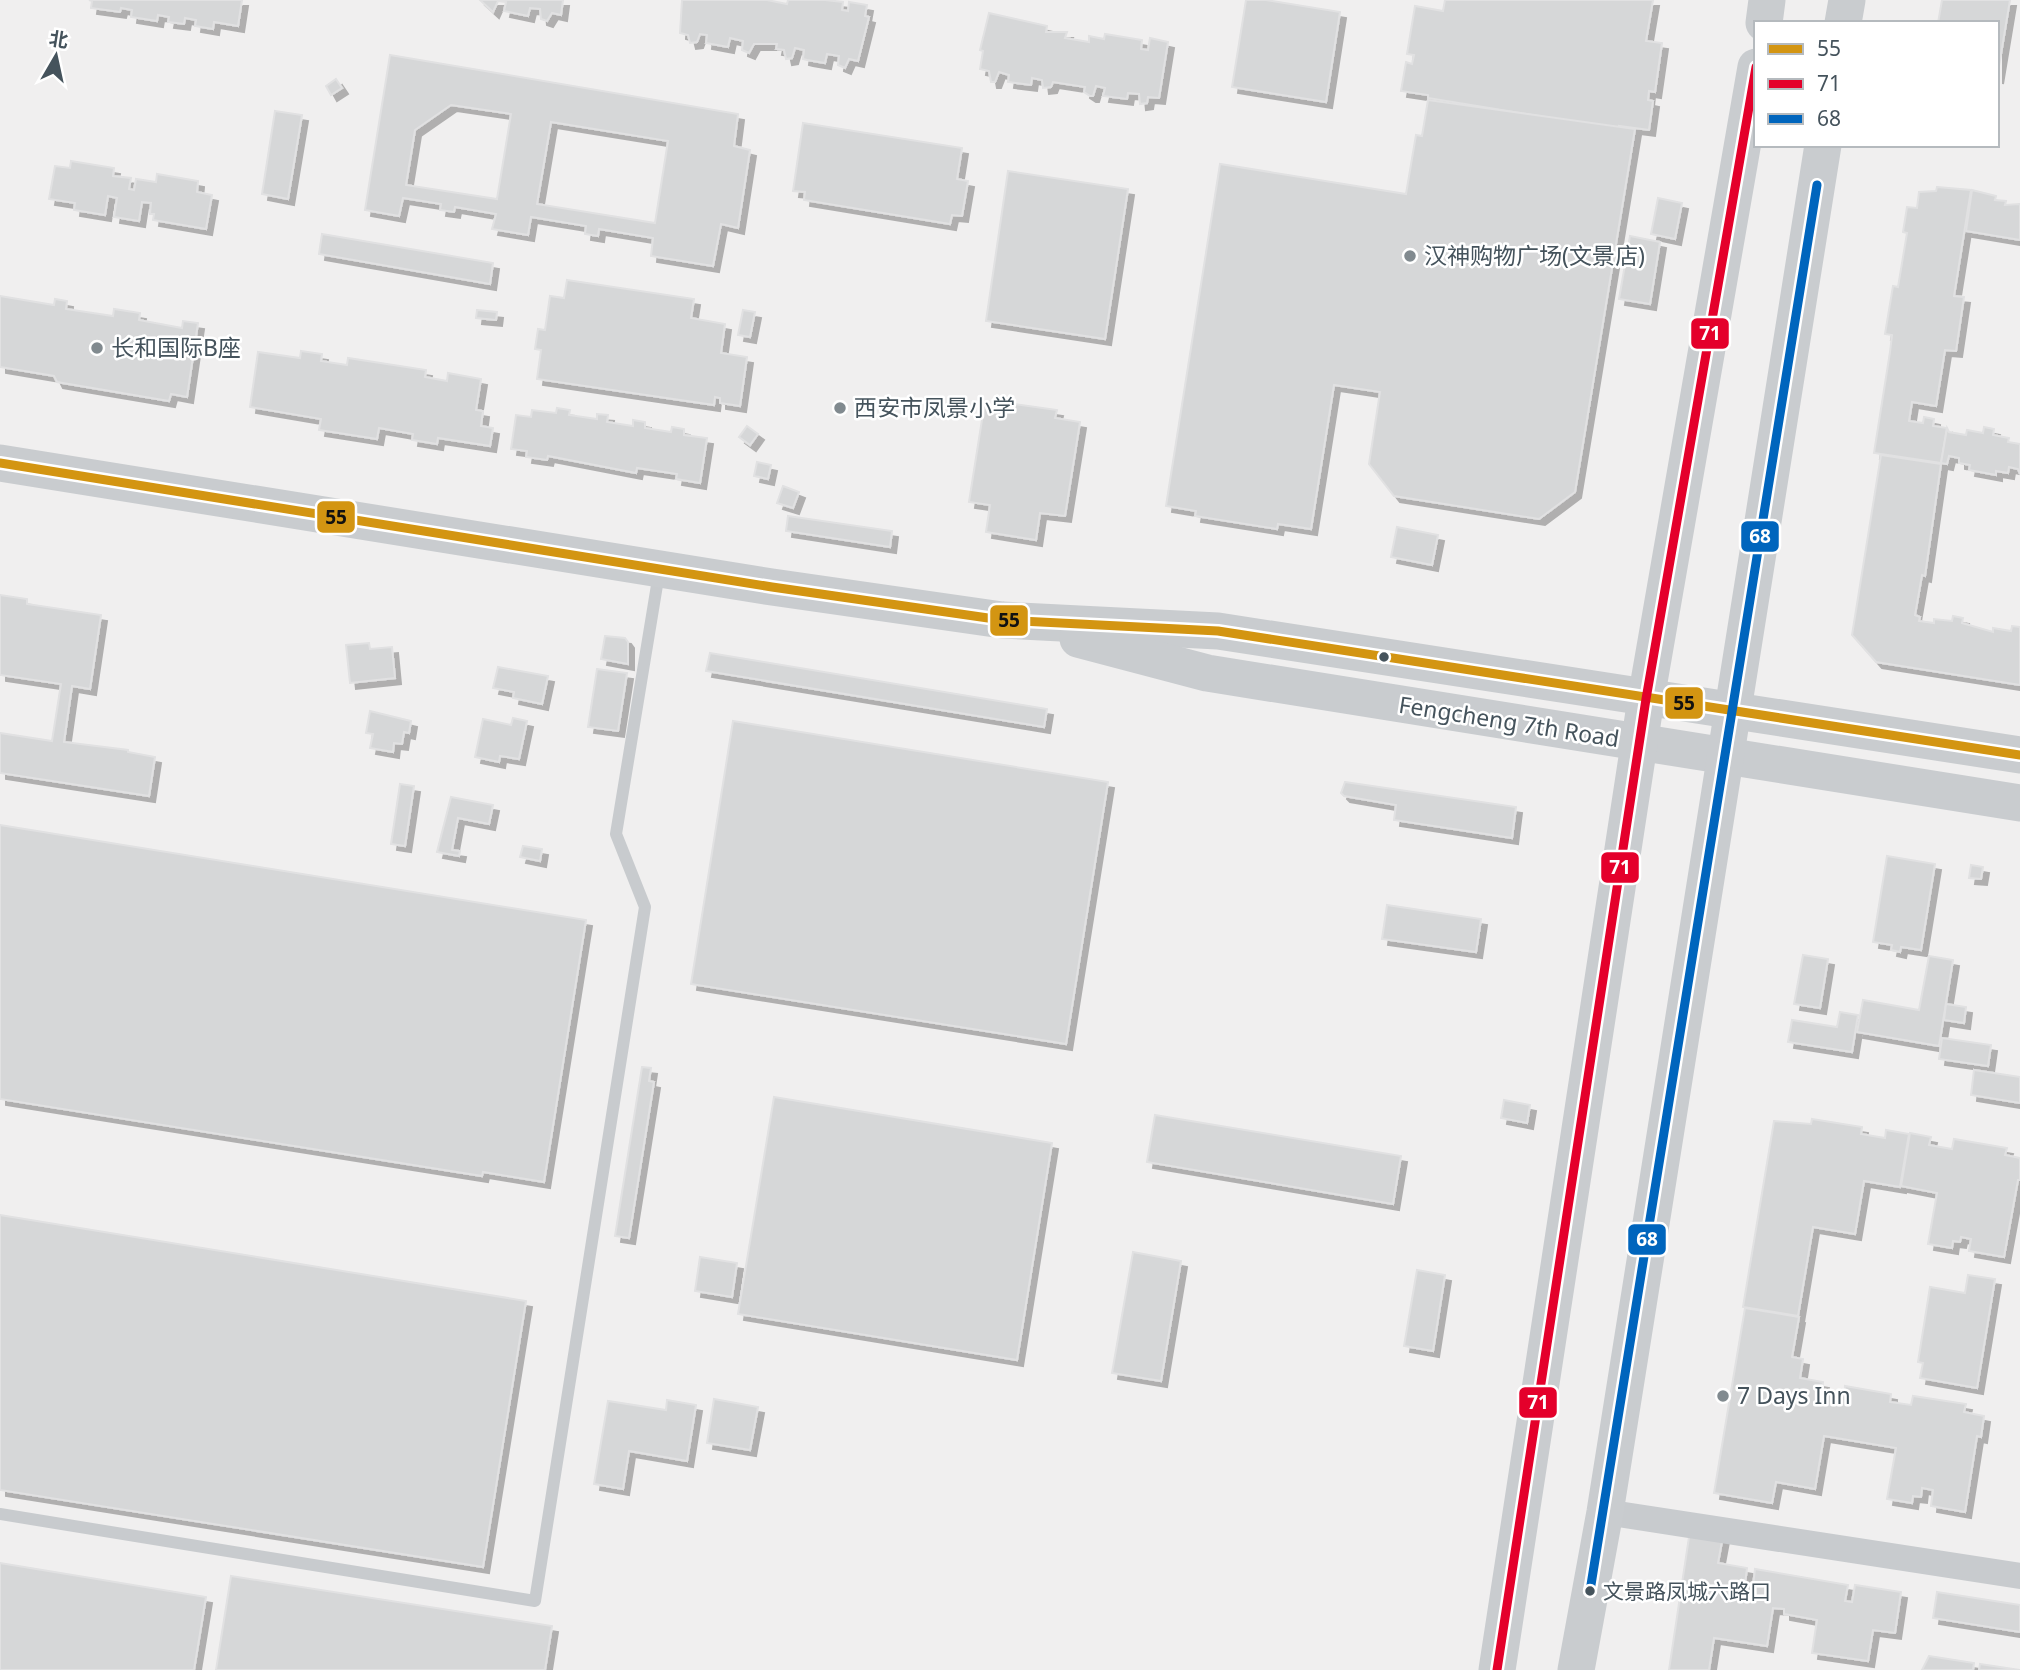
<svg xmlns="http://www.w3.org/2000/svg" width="2020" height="1670" viewBox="0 0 2020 1670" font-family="'Noto Sans','Noto Sans SC',sans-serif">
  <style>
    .building { fill: #d6d7d8; stroke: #e1e1e2; stroke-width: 2; fill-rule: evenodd; filter: url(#shadow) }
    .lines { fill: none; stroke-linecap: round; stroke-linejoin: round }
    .lane { stroke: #c8cbce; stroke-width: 12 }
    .street { stroke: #c8cbce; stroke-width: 26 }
    .secondary { stroke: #c9cccf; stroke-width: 37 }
    .bus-1-casing { stroke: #fff; stroke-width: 14 }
    .bus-2-casing { stroke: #fff; stroke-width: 14 }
    .bus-3-casing { stroke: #fff; stroke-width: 14 }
    .bus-1 { stroke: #d39512; stroke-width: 9 }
    .bus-2 { stroke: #e4002b; stroke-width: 9 }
    .bus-3 { stroke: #0065bd; stroke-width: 9 }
    .poi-dot { fill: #818a8f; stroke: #fff; stroke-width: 2.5 }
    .bus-dot { fill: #45535c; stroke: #fff; stroke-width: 2.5 }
    .labels { text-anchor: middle; stroke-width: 5; stroke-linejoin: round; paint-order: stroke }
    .bus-label { font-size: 21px; fill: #45535c; stroke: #fff; text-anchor: start }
    .poi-label { font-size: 23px; fill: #45535c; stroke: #fff; text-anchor: start }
    .street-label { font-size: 23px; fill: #45535c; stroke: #fff }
    .line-badge { stroke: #fff; stroke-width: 2.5 }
    .badge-label { font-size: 19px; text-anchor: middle; font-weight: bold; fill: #fff }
    .pale-badge-label { font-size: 19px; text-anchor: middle; font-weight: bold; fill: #111 }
  </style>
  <defs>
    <filter id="shadow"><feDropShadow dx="6" dy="6" stdDeviation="0" flood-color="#0004"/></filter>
  </defs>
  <rect width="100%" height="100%" fill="#f0efef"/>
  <!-- building -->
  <g class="building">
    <polygon points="89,0 242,0 238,26 214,22 213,29 195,26 196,20 185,18 184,24 168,22 169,17 158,15 157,21 131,17 132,10 121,8 120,12 91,8 92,1"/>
    <polygon points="480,0 563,0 561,15 552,13 547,21 541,19 540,9 530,8 528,16 504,11 506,2 498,1 493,12"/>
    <polygon points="682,0 767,0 787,4 788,0 825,0 843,2 842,10 848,11 849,2 867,5 865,16 869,17 858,61 849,59 845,68 838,65 839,56 827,54 825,63 807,60 803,59 804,50 795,48 792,58 786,59 784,50 776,49 777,44 754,44 749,53 742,50 743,41 730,38 728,47 706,43 707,35 700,34 697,42 690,43 688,35 680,33"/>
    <polygon points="1246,0 1266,0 1340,12 1326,102 1232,87"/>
    <polygon points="1445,0 1653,0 1646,41 1662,43 1655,92 1649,91 1648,100 1653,101 1649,130 1619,126 1619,129 1428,98 1428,95 1401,91 1406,62 1412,64 1414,55 1407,54 1415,6 1443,11"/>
    <polygon points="1942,0 2010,0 1997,78 1997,23 1938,23"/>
    <polygon points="989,13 1047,26 1046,32 1067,32 1065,38 1089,42 1089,36 1104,39 1105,34 1142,40 1141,49 1148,50 1150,38 1168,42 1159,98 1148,97 1147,103 1140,104 1139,94 1128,93 1127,99 1103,96 1105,88 1096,86 1093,96 1090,96 1084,92 1085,87 1053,82 1051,87 1043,88 1042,80 1032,78 1031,85 1008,82 1009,75 999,72 995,82 991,82 989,71 980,69 983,51 980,50"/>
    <path d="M 390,55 L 738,114 L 734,146 L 750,150 L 738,228 L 721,224 L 713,266 L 651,256 L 653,238 L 599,229 L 598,236 L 585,234 L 586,226 L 531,217 L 528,235 L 492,229 L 496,214 L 455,207 L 454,212 L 440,210 L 441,204 L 403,198 L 399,216 L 365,210 ZM 451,105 L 511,114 L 497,199 L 406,185 L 415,130 ZM 551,122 L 668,141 L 655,223 L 537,204 Z"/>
    <polygon points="336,79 342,88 331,95 326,86"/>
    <polygon points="1428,100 1635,129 1575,492 1539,519 1394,496 1369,464 1380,392 1334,385 1311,529 1278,524 1277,529 1195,516 1196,511 1166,506 1220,164 1406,194 1416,135 1422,136"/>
    <polygon points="275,111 302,115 288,199 262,194"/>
    <polygon points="803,123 962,148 957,179 968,181 962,216 952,215 950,224 804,200 805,192 793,191"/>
    <polygon points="71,161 114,168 113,176 131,178 129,189 134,190 136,179 156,182 157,174 198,181 197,192 212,195 206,229 153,220 154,214 150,214 151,203 142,202 139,221 114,217 117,198 108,196 105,215 74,210 75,203 49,199 55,166 70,168"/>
    <polygon points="1008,171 1128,189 1105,339 986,321"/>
    <polygon points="1937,187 1971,190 1954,296 1964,297 1956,351 1945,350 1936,406 1912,402 1909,421 1923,423 1924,417 1934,419 1933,426 1947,428 1941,463 1874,453 1890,352 1892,335 1885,334 1893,286 1898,287 1907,233 1903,232 1907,207 1917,208 1919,192 1936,191"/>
    <polygon points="1972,190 1996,196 1995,200 2006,201 2005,205 2020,204 2020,240 1966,231"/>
    <polygon points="1658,198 1682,203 1675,239 1651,234"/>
    <polygon points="322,234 493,263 490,284 319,254"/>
    <polygon points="1630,236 1660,242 1650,304 1619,299"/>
    <polygon points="567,280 694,299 691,318 725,324 721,353 747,357 740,406 720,403 720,398 715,397 714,405 537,379 541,350 535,349 538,329 545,330 550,296 564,298"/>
    <polygon points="0,296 54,305 55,299 67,301 66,309 113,316 114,309 140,313 139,320 182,328 183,321 198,323 187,397 171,394 169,401 57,382 54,376 0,367"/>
    <polygon points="477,310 497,312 496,320 476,318"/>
    <polygon points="743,310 755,312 750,337 738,335"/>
    <polygon points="301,351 322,354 321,361 347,365 348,358 426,370 425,377 447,381 448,373 481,379 476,410 483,411 481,426 493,428 490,446 438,438 437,444 412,440 413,434 379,428 377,439 319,430 321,419 250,407 258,352 300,358"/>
    <polygon points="1008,403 1057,410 1055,418 1080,422 1065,516 1040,513 1036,540 986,532 990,505 969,502 984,407 1007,411"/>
    <polygon points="557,408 570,410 569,415 597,419 597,414 608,415 607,422 633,426 633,420 645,422 645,428 671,432 672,427 684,429 684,435 707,438 700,483 676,479 677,474 637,468 636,473 548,456 547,460 526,457 527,451 511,449 516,415 531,417 532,410 556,413"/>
    <polygon points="747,426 758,434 750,445 739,437"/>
    <polygon points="1984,427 1994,429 1993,435 2009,438 2008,442 2020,444 2020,474 2018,469 2009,467 2008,473 1996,471 1996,475 1969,470 1970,465 1959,463 1959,458 1949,456 1947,464 1941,463 1947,428 1949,432 1966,435 1967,430 1983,433"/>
    <polygon points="1881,455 1941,464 1925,576 1922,575 1915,615 1920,617 1919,621 1934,623 1934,619 1952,621 1953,616 1963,618 1962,623 1993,632 1993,628 2011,631 2012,626 2020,627 2020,685 1876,662 1852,635"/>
    <polygon points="757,462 771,465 768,479 754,476"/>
    <polygon points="783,486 799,492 793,508 777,503"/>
    <polygon points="788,516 892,531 890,547 786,531"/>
    <polygon points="1397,527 1438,535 1432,565 1391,557"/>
    <polygon points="0,595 27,599 27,604 101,615 90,689 72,686 64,742 128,750 128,752 155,757 149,796 0,773 0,733 52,741 61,684 0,675"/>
    <polygon points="605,636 625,638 628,642 628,664 601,659"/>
    <polygon points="369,643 370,649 392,647 395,678 350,683 346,645"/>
    <polygon points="710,653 1047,709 1044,727 706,671"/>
    <polygon points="498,667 548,676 542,704 513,698 514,692 493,688"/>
    <polygon points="597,669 627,673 618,731 588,727"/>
    <polygon points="370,711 411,721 409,733 404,732 402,744 394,743 393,752 370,748 373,734 366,733"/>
    <polygon points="513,718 527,721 519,759 500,756 499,762 475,757 483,719 511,725"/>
    <polygon points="733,721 1108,782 1066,1044 691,984"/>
    <polygon points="1345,782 1516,807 1512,838 1394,820 1396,805 1344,796 1341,793"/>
    <polygon points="400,784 414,786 405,846 391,844"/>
    <polygon points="451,797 493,805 489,824 458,818 452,850 460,851 459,856 437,852"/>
    <polygon points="0,825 586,920 544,1182 483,1172 482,1176 0,1099"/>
    <polygon points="523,846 542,849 540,861 520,857"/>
    <polygon points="1887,856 1935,864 1921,950 1901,947 1900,952 1891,950 1892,945 1873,942"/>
    <polygon points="1971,865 1983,867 1981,879 1969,878"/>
    <polygon points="1387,905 1481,919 1476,952 1382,939"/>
    <polygon points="1803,955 1828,959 1820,1008 1794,1004"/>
    <polygon points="1929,956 1953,960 1939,1046 1857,1032 1863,1000 1919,1010"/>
    <polygon points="1946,1004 1966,1007 1964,1023 1944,1020"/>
    <polygon points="1840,1012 1858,1015 1852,1052 1788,1042 1792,1020 1837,1027"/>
    <polygon points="1942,1038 1991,1045 1988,1066 1939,1059"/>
    <polygon points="642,1067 651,1068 649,1081 654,1082 629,1238 615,1236"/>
    <polygon points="1974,1070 2020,1077 2020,1103 1971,1095"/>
    <polygon points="774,1097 1052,1143 1017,1360 738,1314"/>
    <polygon points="1504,1100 1530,1105 1527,1123 1501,1118"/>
    <polygon points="1155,1115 1401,1156 1393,1204 1147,1162"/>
    <polygon points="1812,1119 1862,1127 1861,1134 1885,1138 1886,1130 1909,1134 1900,1187 1864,1181 1855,1234 1813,1227 1798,1316 1743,1307 1774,1121 1811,1124"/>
    <polygon points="1910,1133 1931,1137 1929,1145 1952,1149 1954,1139 2007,1148 2005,1155 2020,1158 2020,1180 2018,1180 2004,1257 1969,1251 1971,1239 1961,1237 1960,1242 1953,1241 1952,1248 1928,1244 1937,1193 1901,1186"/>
    <polygon points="0,1215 526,1301 483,1567 0,1490"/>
    <polygon points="1133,1252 1181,1261 1161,1381 1112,1373"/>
    <polygon points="700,1257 737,1263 732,1297 695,1291"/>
    <polygon points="1417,1270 1445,1275 1433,1351 1404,1346"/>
    <polygon points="1968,1275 1995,1279 1977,1388 1920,1378 1923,1363 1918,1362 1930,1287 1965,1293"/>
    <polygon points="1745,1308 1799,1317 1792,1357 1803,1359 1800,1378 1823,1382 1822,1392 1844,1396 1845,1386 1891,1394 1890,1402 1911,1405 1913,1396 1966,1404 1964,1412 1984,1416 1981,1437 1977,1436 1965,1512 1931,1506 1933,1490 1922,1488 1921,1497 1913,1496 1912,1503 1887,1499 1896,1448 1824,1436 1815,1489 1776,1482 1772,1503 1714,1493"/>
    <polygon points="714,1399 758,1407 750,1450 707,1443"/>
    <polygon points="667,1400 696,1405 687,1461 629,1451 623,1489 594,1484 608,1401 666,1410"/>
    <polygon points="1723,1536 1718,1563 1747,1568 1745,1584 1753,1586 1755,1569 1848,1585 1845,1601 1852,1602 1855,1585 1901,1592 1895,1633 1873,1630 1868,1661 1812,1653 1817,1620 1784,1614 1784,1609 1773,1608 1767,1646 1714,1638 1709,1670 1669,1670 1689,1537"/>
    <polygon points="0,1563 206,1597 194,1670 0,1670"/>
    <polygon points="231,1576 552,1626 545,1670 216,1670"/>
    <polygon points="1937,1592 2020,1605 2020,1632 1933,1618"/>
    <polygon points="1929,1656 1974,1663 1973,1670 1922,1670"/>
    <polygon points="1980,1664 2020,1670 1979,1670"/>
  </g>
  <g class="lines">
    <!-- lane -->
    <polyline class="lane" points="0,1514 535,1601 645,907 616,834 659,573"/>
    <!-- street -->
    <polyline class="street" points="1605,1512 2020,1576"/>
    <!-- secondary -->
    <g class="secondary">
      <polyline points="1764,23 1767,0"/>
      <polyline points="1843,23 1847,0"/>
      <polyline points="0,463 772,587 1002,620 1218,631 2020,755"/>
      <polyline points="1078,639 1207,673 2020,803"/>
      <polyline points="1497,1670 1646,699 1756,67"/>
      <polyline points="1576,1670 1605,1512 1823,145"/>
    </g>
    <defs>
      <polyline id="bus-1" points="0,463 772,587 1002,620 1218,631 2020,755"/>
      <polyline id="bus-2" points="1497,1670 1646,699 1756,67"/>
      <polyline id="bus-3" points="1590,1591 1817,185"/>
    </defs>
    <!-- bus-1 casing -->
    <use href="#bus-1" class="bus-1-casing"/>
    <!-- bus-2 casing -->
    <use href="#bus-2" class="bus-2-casing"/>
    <!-- bus-3 casing -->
    <use href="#bus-3" class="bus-3-casing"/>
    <!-- bus-1 -->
    <use href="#bus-1" class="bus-1"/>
    <!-- bus-2 -->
    <use href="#bus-2" class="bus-2"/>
    <!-- bus-3 -->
    <use href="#bus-3" class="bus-3"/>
  </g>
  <!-- markers -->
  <g class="poi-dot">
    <circle cx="1410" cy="256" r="7"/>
    <circle cx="97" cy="348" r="7"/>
    <circle cx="840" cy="408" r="7"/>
    <circle cx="1723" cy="1396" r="7"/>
  </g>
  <g class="bus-dot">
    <circle cx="1384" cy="657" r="6"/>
    <circle cx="1590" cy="1591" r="6"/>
  </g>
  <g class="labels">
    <!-- bus labels -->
    <g class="bus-label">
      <text x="1603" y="1599">文景路凤城六路口</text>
    </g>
    <!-- poi labels -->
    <g class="poi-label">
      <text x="1424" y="264">汉神购物广场(文景店)</text>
      <text x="111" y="356">长和国际B座</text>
      <text x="854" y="416">西安市凤景小学</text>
      <text x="1737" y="1404">7 Days Inn</text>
    </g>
    <!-- street labels -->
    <g class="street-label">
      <text transform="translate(1509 722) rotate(9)" y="8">Fengcheng 7th Road</text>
    </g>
  </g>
  <g class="line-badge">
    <rect x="1690" y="317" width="40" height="33" rx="7" fill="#e4002b"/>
    <rect x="316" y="500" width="40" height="34" rx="7" fill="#d39512"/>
    <rect x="1740" y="520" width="40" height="33" rx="7" fill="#0065bd"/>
    <rect x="989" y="604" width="40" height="33" rx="7" fill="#d39512"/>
    <rect x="1664" y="686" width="40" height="34" rx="7" fill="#d39512"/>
    <rect x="1600" y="851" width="40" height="33" rx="7" fill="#e4002b"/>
    <rect x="1627" y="1223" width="40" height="33" rx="7" fill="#0065bd"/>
    <rect x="1518" y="1386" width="40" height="33" rx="7" fill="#e4002b"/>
  </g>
  <g class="badge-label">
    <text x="1710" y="340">71</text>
    <text x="1760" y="543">68</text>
    <text x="1620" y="874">71</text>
    <text x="1647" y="1246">68</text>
    <text x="1538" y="1409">71</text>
  </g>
  <g class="pale-badge-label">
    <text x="336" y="524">55</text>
    <text x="1009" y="627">55</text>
    <text x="1684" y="710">55</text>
  </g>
  <!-- legend -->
  <rect x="1754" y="21" width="245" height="126" fill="#ffffff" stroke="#b5babe" stroke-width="2"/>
  <rect x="1768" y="44" width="35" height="10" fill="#d39512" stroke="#b5babe" stroke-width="2"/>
  <text x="1817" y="56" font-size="21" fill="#45535c">55</text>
  <rect x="1768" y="79" width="35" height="10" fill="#e4002b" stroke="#b5babe" stroke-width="2"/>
  <text x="1817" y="91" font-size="21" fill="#45535c">71</text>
  <rect x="1768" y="114" width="35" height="10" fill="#0065bd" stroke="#b5babe" stroke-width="2"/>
  <text x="1817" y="126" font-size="21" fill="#45535c">68</text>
  <!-- north arrow -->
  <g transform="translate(56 56) rotate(9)" stroke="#ffffff" stroke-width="5" paint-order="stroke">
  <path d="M0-5L12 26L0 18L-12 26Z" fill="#45535c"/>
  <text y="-10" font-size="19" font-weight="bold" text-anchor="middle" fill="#45535c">北</text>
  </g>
</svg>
